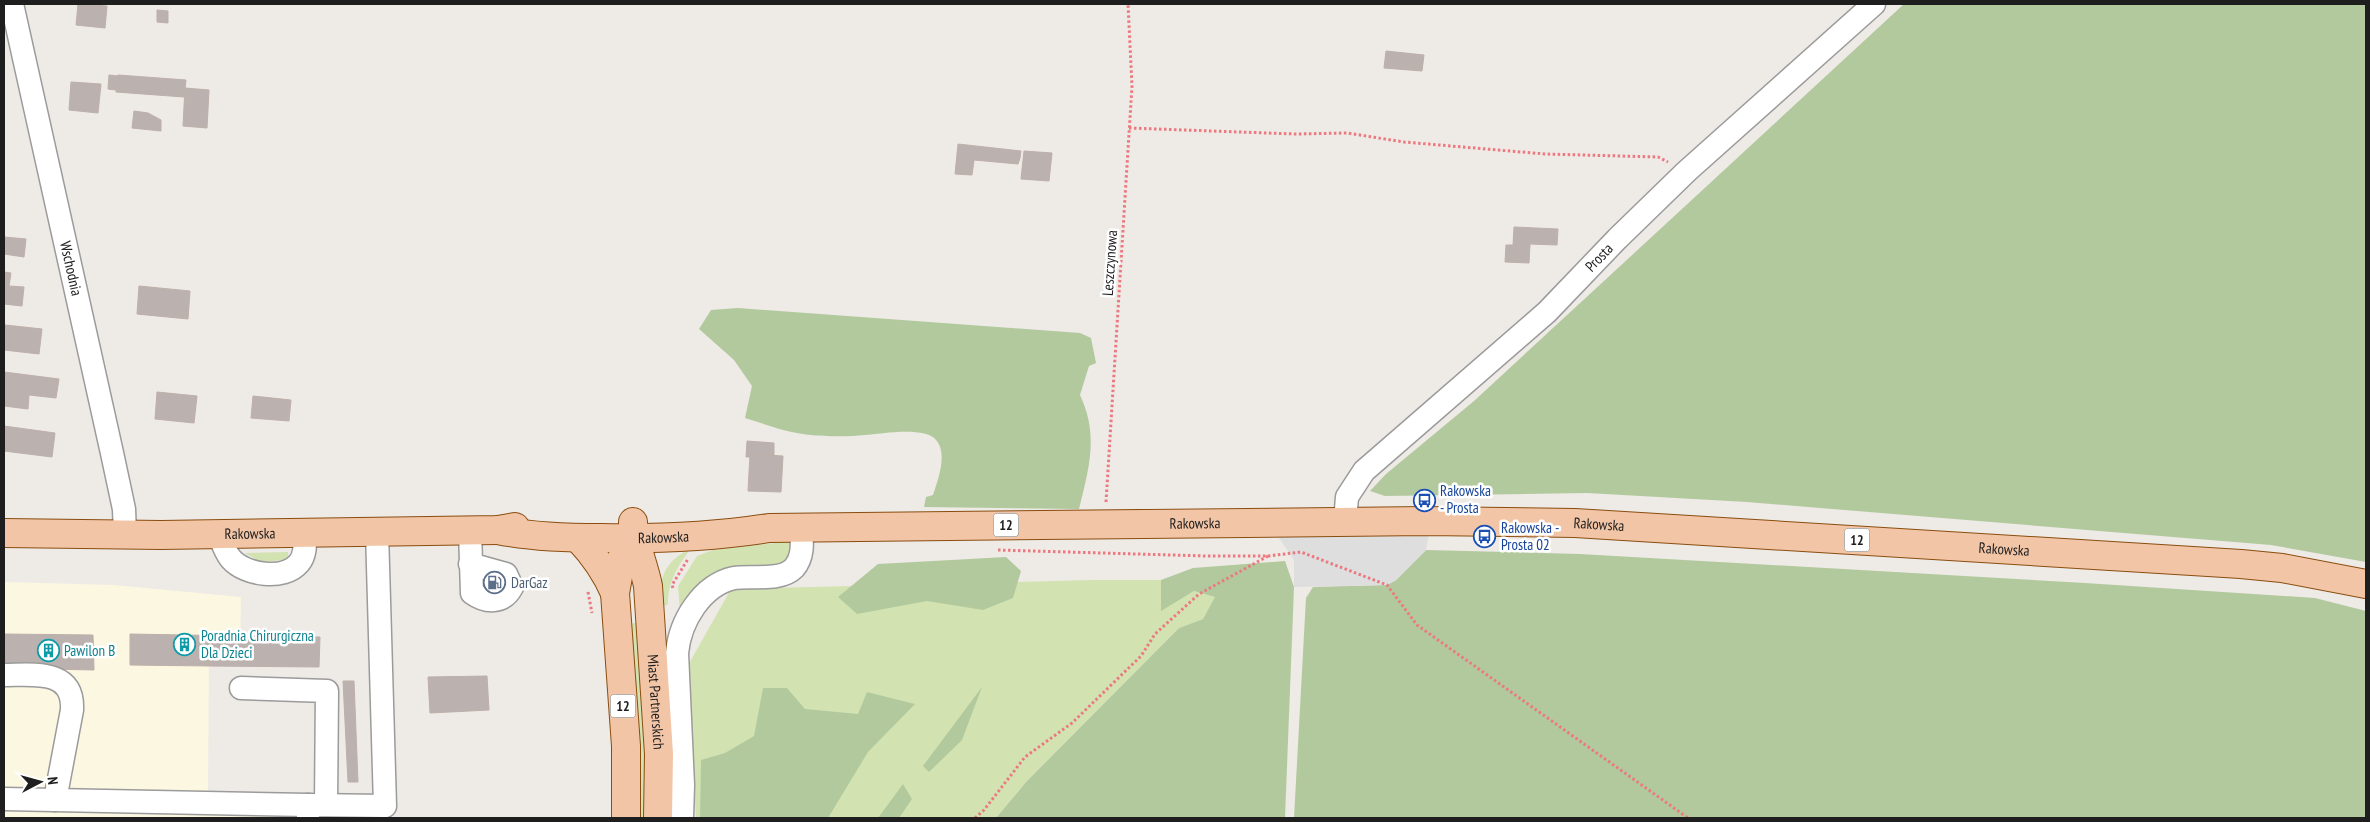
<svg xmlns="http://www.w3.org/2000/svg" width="2370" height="822" viewBox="0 0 2370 822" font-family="'PT Sans Narrow',sans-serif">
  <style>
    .education { fill: #fcf7e1 }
    .grass { fill: #d2e3b1 }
    .forest { fill: #b2c99e }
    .parking { fill: #dedede }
    .building { fill: #bbb2af; stroke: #beafa9 }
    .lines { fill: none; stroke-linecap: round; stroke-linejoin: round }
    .minor-casing { stroke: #9b9b9b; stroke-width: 25 }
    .major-casing { stroke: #8a4d0f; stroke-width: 30 }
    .path { stroke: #ec7980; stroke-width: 3; stroke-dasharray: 2.5 2.5; stroke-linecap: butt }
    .minor { stroke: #fff; stroke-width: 22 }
    .major { stroke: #f2c5a6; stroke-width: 28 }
    .labels { text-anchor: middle; stroke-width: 5; stroke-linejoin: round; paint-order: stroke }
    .shield { fill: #fff; stroke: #626262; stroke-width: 1 }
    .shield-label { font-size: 14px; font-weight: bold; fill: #1e1e1e }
    .street-label { font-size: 15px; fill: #1e1e1e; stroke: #fff }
    .transit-label { font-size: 15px; fill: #164399; stroke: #fff; text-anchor: start }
    .service-label { font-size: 15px; fill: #4e5e75; stroke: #fff; text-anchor: start }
    .culture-label { font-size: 15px; fill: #0d838f; stroke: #fff; text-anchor: start }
  </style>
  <rect width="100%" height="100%" fill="#eeeae6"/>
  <!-- education -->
  <polygon class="education" points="4,582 114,585 241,597 240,655 209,655 208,793 305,795 305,818 4,818"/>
  <!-- grass -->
  <g class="grass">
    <polygon points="783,542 792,542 795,546 786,567 739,573 680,613 678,586 697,556 713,550"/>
    <path d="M 691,548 C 678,566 668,581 668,604 L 661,608 C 659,577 663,563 691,548 Z"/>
    <polygon points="288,552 288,556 285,560 260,562 245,553"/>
    <polygon points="1093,580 1161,580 1161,610 1194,591 1216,597 1203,619 1179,628 1027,781 996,818 696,818 687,667 731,589"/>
    <polygon points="641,622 647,743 646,818 636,818 628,624"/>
  </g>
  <!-- forest -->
  <g class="forest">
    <polygon points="1904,4 2366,4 2366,562 2271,545 1747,502 1587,493 1385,496 1370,491 1386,474 1474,401"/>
    <path d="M 738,308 L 1080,333 L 1091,338 L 1096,363 L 1089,366 L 1080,395 C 1099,435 1089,468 1079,509 L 924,507 L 926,497 L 933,495 C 938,480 948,453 936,440 C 925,426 881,434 865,435 C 846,437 816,437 797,433 C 779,430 762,423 745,418 L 752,386 L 734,360 L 699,329 L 711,310 Z"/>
    <polygon points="1426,550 1580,554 2085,583 2315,598 2366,611 2366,818 1294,818 1306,598 1313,587 1387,585 1396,580"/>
    <polygon points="1006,557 1021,571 1013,598 983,610 927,601 857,614 838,597 878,564"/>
    <polygon points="1285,561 1294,587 1285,818 996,818 1027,781 1179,628 1203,619 1215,597 1194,591 1161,611 1161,580 1193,568"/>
    <polygon points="982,687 962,740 929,772 923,766"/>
    <polygon points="763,688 787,688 805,709 858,714 867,692 915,704 868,752 828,818 700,818 701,760 725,753 754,736"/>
    <polygon points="903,784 912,799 899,818 878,818"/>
  </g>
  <!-- parking -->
  <polygon class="parking" points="1275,532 1429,532 1426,550 1396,580 1387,585 1294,587 1294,560"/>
  <!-- building -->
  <g class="building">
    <polygon points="78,4 107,6 105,28 76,25"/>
    <polygon points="157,10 168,11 168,23 157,22"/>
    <polygon points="1386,51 1424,55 1422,71 1384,68"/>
    <polygon points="109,75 118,76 116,90 108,89"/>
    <polygon points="118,75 186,80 184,97 116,92"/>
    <polygon points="71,82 101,84 98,113 69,110"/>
    <polygon points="185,88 209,90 207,128 183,126"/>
    <polygon points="134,111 148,113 161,120 161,131 132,128"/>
    <polygon points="958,144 1021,151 1020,158 1018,164 974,160 972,175 955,174"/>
    <polygon points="1024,151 1052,153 1049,181 1021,179"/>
    <polygon points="1514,227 1558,229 1557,245 1530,244 1529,263 1505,262 1506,245 1513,245"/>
    <polygon points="4,237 26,239 24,257 4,254"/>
    <polygon points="4,272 11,273 9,286 24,287 22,306 4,304"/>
    <polygon points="139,286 190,291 188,319 137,314"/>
    <polygon points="5,325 42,329 39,354 4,350"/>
    <polygon points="4,372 59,379 56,398 29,395 28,409 4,406"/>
    <polygon points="157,392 197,396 194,423 155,419"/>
    <polygon points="253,396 291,400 289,421 251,418"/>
    <polygon points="4,426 55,433 52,457 4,451"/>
    <polygon points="747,441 774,443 774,456 750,454 750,457 746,457"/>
    <polygon points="750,454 783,456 781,492 748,491"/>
    <polygon points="4,634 93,635 94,670 4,668"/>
    <polygon points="130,634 240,636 240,655 209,655 209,666 130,665"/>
    <polygon points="240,636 320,637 319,667 209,666 209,655 240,655"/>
    <polygon points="487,676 489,710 430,713 428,677"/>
    <polygon points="343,681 354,681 358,782 348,782"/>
    <polygon points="353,816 354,818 324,818 324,817"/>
  </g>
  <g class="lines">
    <defs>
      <g id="minor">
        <path id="s1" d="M 12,4 L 112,453 L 124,509 L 125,535"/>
        <path id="s2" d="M 1345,522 L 1347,497 L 1364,471 L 1547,312 L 1617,239 L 1687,171 L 1874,4"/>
        <path d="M 219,534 C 222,542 225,552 231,559 C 245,575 284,581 299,563 C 306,555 305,543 305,533"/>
        <path d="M 470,564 L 506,574 L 512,587 C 503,604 486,603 472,593 L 470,531"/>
        <path d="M 4,675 C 32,675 74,668 72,710 L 55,800"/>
        <polyline points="241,688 327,691 326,805"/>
        <polyline points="4,799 308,805"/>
        <polyline points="308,818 308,805 385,806 377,532"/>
        <path d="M 682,818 L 683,785 L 677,653 C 680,621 702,585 734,578 C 752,575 780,582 794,568 C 804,556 802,542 801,528"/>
      </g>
      <g id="major">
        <path id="s3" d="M 633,522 C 634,544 644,565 648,586 L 659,754 L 658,818"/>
        <path id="s4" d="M 498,530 C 532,537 566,538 601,538 C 657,539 712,537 769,528 L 1426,521 L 1575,523 L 2241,564 L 2282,568 L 2366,584"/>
        <path id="s5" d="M 4,533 L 161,535 L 498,530 L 515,527"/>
        <path d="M 578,538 C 594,555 606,572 615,593"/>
        <polyline points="626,818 626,746 615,593 621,560 634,539"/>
      </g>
    </defs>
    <!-- minor casing -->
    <use href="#minor" class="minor-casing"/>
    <!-- major casing -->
    <use href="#major" class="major-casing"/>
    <!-- path -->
    <g class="path">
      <polyline points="1129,128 1295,134 1347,133 1404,142 1545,154 1658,157 1668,162"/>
      <polyline points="1106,502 1132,86 1128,4"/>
      <polyline points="998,550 1206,556 1268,556 1301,552 1387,585 1417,625 1688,818"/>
      <polyline points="673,588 672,585 688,559"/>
      <polyline points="588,592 592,613"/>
      <polyline points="975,818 984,810 1025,757 1072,723 1141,656 1155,634 1199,594 1268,556"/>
    </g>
    <!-- minor -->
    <use href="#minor" class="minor"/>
    <!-- major -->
    <use href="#major" class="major"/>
  </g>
  <!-- icons -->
  <defs>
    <symbol id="bus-ring" viewBox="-11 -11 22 22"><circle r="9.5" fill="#fff" stroke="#1a4fb4" stroke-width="1.5"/><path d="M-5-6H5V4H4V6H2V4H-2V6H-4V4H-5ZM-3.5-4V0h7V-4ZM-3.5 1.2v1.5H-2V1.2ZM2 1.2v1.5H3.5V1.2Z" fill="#1a4fb4"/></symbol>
    <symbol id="fuel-ring" viewBox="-11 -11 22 22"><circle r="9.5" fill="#fff" stroke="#5c6f8a" stroke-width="1.5"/><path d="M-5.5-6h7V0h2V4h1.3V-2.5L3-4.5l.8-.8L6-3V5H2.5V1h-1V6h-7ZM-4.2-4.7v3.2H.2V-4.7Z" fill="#5c6f8a"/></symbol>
    <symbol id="building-ring" viewBox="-11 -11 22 22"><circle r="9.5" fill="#fff" stroke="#0f9aa8" stroke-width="1.5"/><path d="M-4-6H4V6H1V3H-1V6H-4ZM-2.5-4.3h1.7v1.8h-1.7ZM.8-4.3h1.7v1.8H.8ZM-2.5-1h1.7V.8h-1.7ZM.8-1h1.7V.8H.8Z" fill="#0f9aa8"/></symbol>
  </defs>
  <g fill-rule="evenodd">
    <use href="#bus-ring" x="1412" y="488" width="25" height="25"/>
    <use href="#bus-ring" x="1472" y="524" width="25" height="25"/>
    <use href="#fuel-ring" x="482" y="570" width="25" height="25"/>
    <use href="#building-ring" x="172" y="632" width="25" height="25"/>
    <use href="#building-ring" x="36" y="638" width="25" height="25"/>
  </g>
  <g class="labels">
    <!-- shield labels -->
    <g class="shield">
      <rect x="993.5" y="513.5" width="25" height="23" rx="4"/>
      <rect x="1844.5" y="528.5" width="25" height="23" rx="4"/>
      <rect x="610.5" y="694.5" width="25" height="23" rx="4"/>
    </g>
    <g class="shield-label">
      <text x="1006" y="530">12</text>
      <text x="1857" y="545">12</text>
      <text x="623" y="711">12</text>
    </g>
    <!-- street labels -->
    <g class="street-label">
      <text dy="5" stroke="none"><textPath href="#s2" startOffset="374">Prosta</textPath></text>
      <text transform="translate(1110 263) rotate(-86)" y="5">Leszczynowa</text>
      <text dy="5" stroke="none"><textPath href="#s1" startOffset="271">Wschodnia</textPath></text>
      <text dy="5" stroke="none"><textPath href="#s4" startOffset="698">Rakowska</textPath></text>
      <text dy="5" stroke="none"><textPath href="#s4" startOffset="1102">Rakowska</textPath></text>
      <text dy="5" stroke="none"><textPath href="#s5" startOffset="246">Rakowska</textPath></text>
      <text dy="5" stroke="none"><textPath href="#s4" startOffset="166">Rakowska</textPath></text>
      <text dy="5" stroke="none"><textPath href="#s4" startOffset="1508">Rakowska</textPath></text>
      <text dy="5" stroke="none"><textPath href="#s3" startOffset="182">Miast Partnerskich</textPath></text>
    </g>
    <!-- transit labels -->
    <g class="transit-label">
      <text x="1440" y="496">Rakowska<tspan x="1440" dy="17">- Prosta</tspan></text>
      <text x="1501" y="533">Rakowska -<tspan x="1501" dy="17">Prosta 02</tspan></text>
    </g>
    <!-- service labels -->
    <g class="service-label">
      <text x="511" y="588">DarGaz</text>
    </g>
    <!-- culture labels -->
    <g class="culture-label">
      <text x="201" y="641">Poradnia Chirurgiczna<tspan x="201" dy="17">Dla Dzieci</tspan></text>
      <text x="64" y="656">Pawilon B</text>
    </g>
  </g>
  <!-- border -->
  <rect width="2370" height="822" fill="none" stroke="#1e1e1e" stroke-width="10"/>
  <!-- north arrow -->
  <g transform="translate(40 782) rotate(84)" stroke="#ffffff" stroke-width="4" paint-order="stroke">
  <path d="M0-4L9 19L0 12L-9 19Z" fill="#1e1e1e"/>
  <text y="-8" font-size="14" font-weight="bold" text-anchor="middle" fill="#1e1e1e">N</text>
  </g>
</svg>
